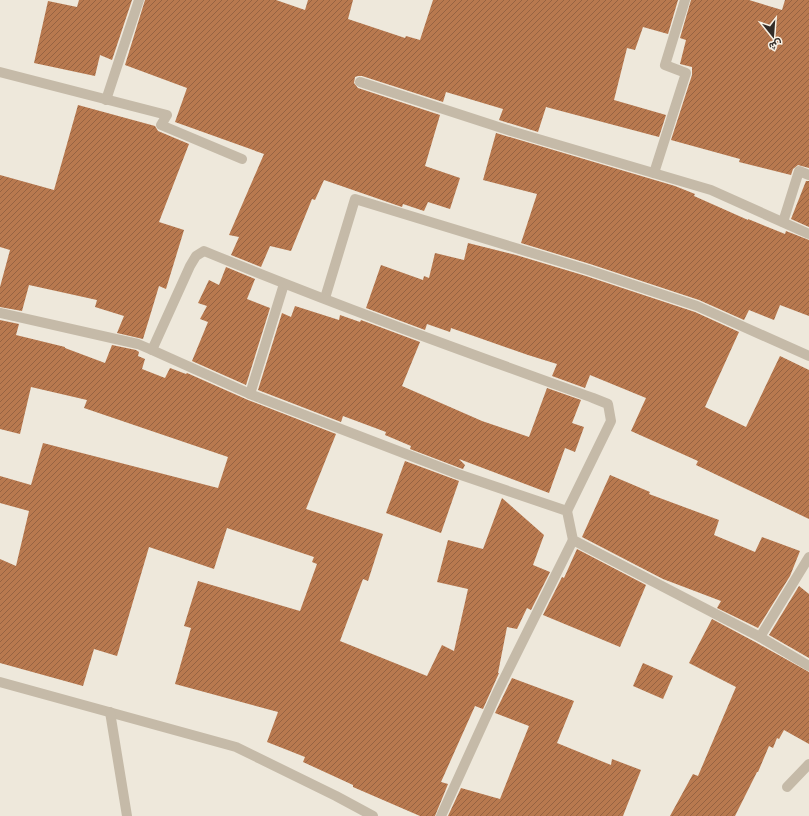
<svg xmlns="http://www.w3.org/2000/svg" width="809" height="816" viewBox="0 0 809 816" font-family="Montserrat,Vazirmatn,sans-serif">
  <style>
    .building { fill: url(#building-hatch) }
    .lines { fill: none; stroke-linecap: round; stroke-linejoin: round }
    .street { stroke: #c5baa8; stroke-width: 10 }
  </style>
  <defs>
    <pattern id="building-hatch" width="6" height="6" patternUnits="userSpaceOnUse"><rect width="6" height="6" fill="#b8794f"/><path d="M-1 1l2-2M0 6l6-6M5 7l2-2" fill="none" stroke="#966342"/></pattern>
  </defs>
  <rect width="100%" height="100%" fill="#eee8db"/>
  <!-- building -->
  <g class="building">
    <polygon points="79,0 132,0 112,60 100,55 95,76 34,63 48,1 77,7"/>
    <polygon points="145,0 276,0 305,10 308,0 353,0 348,19 405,38 406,36 420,40 433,0 678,0 668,34 643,27 635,50 627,48 614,100 666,115 659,137 546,107 538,132 499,120 503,109 446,92 443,102 362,76 358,76 355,77 354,83 358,88 440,115 425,166 460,178 450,209 428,202 424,211 403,204 402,207 324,180 315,200 312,199 291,251 270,246 261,267 231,255 239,237 229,235 264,154 175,122 187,88 125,65"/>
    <polygon points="691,0 749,0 782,10 785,0 809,0 809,168 798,165 793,169 791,175 739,162 740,159 671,140 692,75 692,67 680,64 686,40 680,38"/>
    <polygon points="78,105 155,126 158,131 189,144 159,222 184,230 166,289 159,286 143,339 117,333 124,316 95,307 97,300 29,285 22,311 0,307 0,287 10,250 0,247 0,175 54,190"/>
    <polygon points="496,133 675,186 695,194 694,196 748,220 748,219 785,234 786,231 809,240 809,316 780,305 774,320 749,310 744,320 699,300 590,264 521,243 537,194 483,180"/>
    <polygon points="806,181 809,181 809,227 791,219"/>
    <polygon points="468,243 516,255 586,276 695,312 739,332 705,407 746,427 780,356 809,370 809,519 696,465 698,461 631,431 646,398 590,375 585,388 552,376 557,364 528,355 451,328 450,332 427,324 425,330 366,308 381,265 423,280 424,276 429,278 435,253 464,260"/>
    <polygon points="226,267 255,279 247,299 270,308 246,385 192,361 208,322 200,319 207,306 198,303 209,280 219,285"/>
    <polygon points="295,306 339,320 340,315 360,322 361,320 420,342 402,386 482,421 529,437 547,388 581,400 572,423 584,427 575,452 565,448 549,493 459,459 465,465 463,469 460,468 410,449 411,446 385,435 386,432 343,416 341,422 258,390 282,313 291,317"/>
    <polygon points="0,320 19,324 16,335 65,347 65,348 105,363 112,345 136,350 139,352 138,356 145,359 142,369 165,378 170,368 186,374 187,373 248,400 336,434 306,509 383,534 368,581 363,579 340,641 427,676 442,645 454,651 468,589 437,582 448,540 483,549 502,498 544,535 533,565 550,572 531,610 527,608 517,629 507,627 498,673 499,673 483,709 475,706 441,782 448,784 435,816 420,816 353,787 353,785 303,762 305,757 267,742 278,712 175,684 191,628 184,626 198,581 300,611 317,564 312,562 314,557 227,528 214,569 149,547 117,656 94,649 83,686 0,663 0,559 16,566 29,511 0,503 0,476 31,485 43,443 218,488 228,457 84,408 87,400 31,387 20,434 0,429"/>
    <polygon points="405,461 459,481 441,533 386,513"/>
    <polygon points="610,475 650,492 649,494 719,520 714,535 755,552 762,537 800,551 790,576 758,628 717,608 721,601 663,579 582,537"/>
    <polygon points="577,549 646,585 620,647 543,615 562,577 564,578"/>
    <polygon points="799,586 809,594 809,658 769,635"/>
    <polygon points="712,619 757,643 809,672 809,744 784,730 779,739 777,738 773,748 769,746 758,772 757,772 735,816 670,816 693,774 698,776 736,687 689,663"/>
    <polygon points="643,663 673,676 663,699 633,686"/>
    <polygon points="512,678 574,701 557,743 611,765 612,759 641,770 623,816 448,816 461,788 500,799 529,726 495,713"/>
  </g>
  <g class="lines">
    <!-- street -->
    <g class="street">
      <polyline points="0,72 167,115 161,125 242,159"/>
      <polyline points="360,82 511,131 711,190 809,234"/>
      <polyline points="106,100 139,0"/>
      <polyline points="654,173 686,73 665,65 685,0"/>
      <polyline points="783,222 799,171 809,175"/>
      <polyline points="284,284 250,394 458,474 567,511 573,540 760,637 809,666"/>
      <polyline points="325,298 355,199 588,270 697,306 809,356"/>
      <path d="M 0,313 L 138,344 L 152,350 L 190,266 L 196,256 L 204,251 C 332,304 463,351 593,398 L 608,404 L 611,421 L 567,511"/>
      <polyline points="152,350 250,394"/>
      <polyline points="760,637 809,557"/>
      <polyline points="0,682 236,747 336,796 373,816"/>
      <polyline points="110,712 127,816"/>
      <polyline points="787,787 809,764"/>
      <polyline points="441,816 497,693 573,540"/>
    </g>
  </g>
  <!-- north arrow -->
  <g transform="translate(773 36) rotate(163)" stroke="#f7f2e6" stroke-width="3" paint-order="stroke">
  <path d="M0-3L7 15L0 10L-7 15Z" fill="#322c27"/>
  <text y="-6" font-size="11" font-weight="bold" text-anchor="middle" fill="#322c27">ش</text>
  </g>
</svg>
